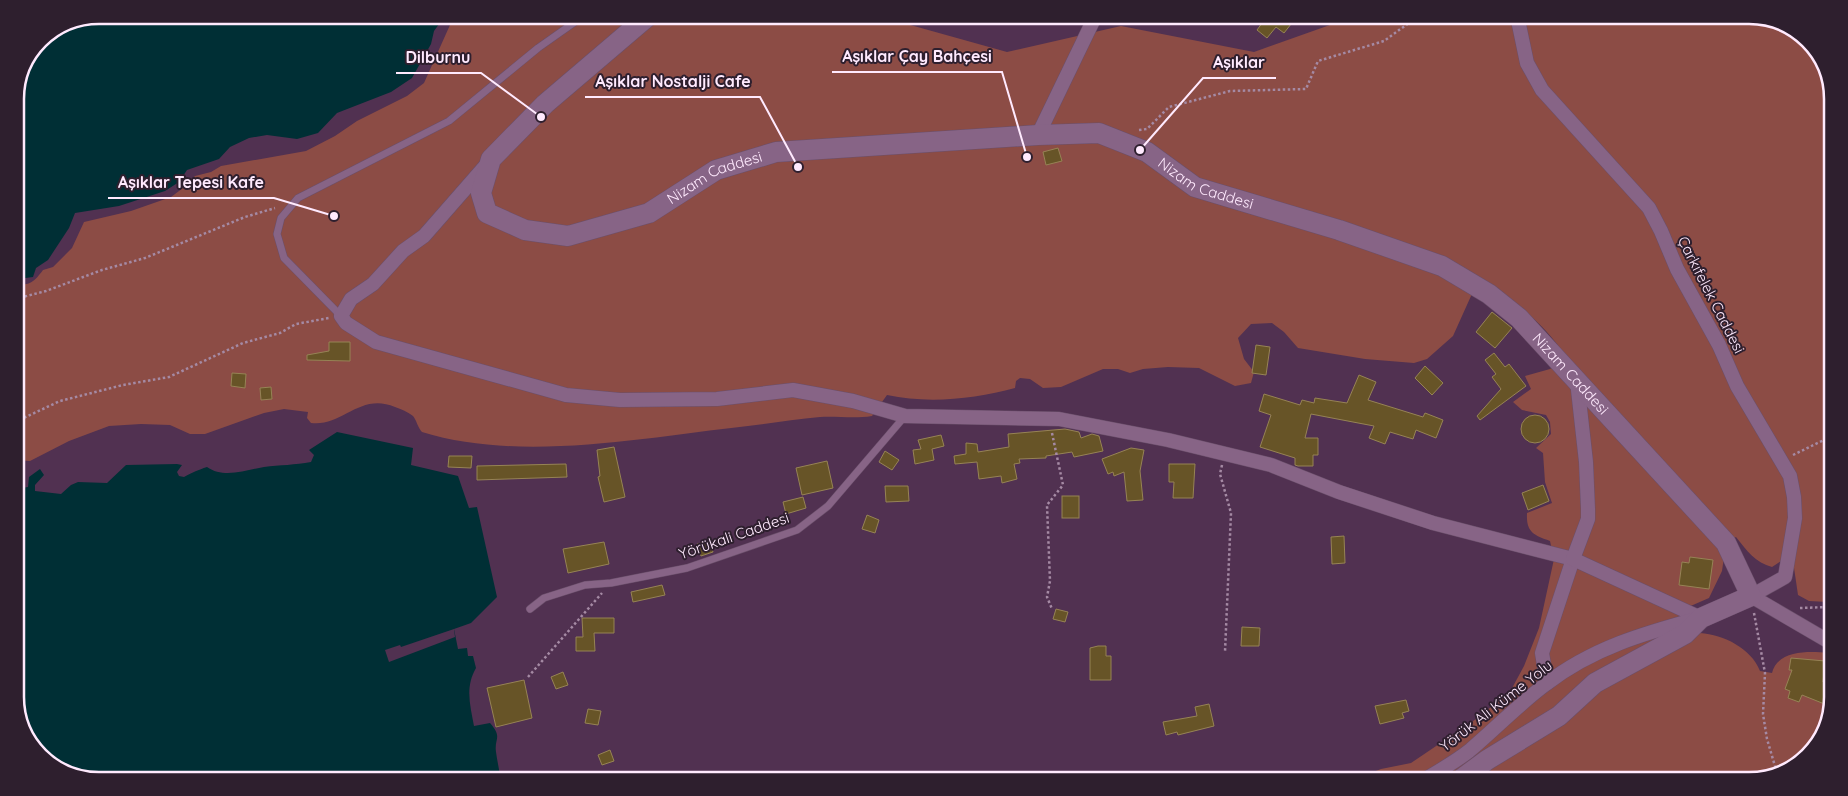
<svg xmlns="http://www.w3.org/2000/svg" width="1848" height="796" viewBox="0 0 1848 796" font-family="Quicksand,sans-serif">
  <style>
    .green { fill: #8c4c45 }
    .water { fill: #002f35 }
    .pier { fill: #513151 }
    .building { fill: #675427; stroke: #968355 }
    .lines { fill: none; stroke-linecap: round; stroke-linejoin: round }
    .lane-casing { stroke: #6a4f6a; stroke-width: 8 }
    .street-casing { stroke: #6a4f6a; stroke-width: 15 }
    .secondary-casing { stroke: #6a4f6a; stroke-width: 21 }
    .path { stroke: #a58aa4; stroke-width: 2.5; stroke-dasharray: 2.5 2.5; stroke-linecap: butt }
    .lane { stroke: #876486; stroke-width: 7 }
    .street { stroke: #876486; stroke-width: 14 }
    .secondary { stroke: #876486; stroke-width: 20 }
    .labels { text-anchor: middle; stroke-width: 4; stroke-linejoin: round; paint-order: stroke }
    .street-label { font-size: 15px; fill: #ffeafe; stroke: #2e1f2e }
    .rim { fill: none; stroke: #ffeafe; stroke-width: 2.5 }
    .leader { fill: none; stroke: #ffeafe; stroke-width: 2 }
    .callout-dot { fill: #ffeafe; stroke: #2e1f2e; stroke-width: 2 }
    .callout-label { font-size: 16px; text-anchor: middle; font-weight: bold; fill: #ffeafe; stroke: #2e1f2e; stroke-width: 4; stroke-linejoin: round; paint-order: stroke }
  </style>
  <rect width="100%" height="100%" fill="#513151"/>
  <!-- green -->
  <path class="green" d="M 454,16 L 892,18 L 896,21 L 1007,52 L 1121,26 L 1254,52 L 1344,20 L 1781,21 L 1819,52 L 1833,93 L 1828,602 L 1809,601 L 1798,595 L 1792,554 L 1772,567 C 1756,563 1746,550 1736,537 L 1726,543 L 1722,571 L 1709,598 L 1686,608 L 1700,633 C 1724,635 1751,648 1760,671 L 1772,673 C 1777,650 1810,651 1827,653 L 1827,729 L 1796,767 L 1750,781 L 1353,780 L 1381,769 L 1411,763 L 1479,717 L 1511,690 L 1524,666 L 1539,628 L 1554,559 L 1550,541 C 1533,535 1526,532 1527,513 L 1552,503 L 1545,482 L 1543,453 L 1536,448 L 1551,434 L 1550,422 L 1546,415 L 1522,410 L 1513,402 L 1531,389 L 1525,376 L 1550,369 L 1565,356 C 1545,323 1515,303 1484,281 L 1471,296 L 1453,336 L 1427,359 L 1414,363 L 1365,359 L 1298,348 L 1284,332 L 1272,323 L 1251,324 L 1238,338 L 1244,359 L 1254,372 L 1251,383 L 1235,386 L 1199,368 L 1168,367 L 1143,369 L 1130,373 L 1118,369 L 1103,369 L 1061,387 L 1043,388 L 1030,379 L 1020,378 L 1016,381 L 1015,388 C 975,399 928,404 887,395 L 872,416 C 854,419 838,416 820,417 C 796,419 772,423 748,426 C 646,437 522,463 422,432 C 418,428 416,419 413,416 C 408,412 401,409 395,407 C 360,392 342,427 311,423 L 307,418 L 308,412 L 284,409 L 264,413 L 205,434 L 190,434 L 170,425 L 141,424 L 109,426 L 69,441 L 30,461 L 15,460 L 15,285 C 31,285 34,282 43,270 L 53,267 L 72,248 L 84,222 L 131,211 L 171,197 L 187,185 L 195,176 L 211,172 L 221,166 L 306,151 L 335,136 L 357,121 L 407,96 L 424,83 Z"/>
  <!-- water -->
  <g class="water">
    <polygon points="99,15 445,16 434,31 431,44 412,78 391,92 337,113 318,133 297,139 267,135 249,138 230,147 219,159 187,170 179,182 165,191 119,206 75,213 69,228 48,260 36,268 33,277 18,279 15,276 15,93 40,39 67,21"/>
    <path d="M 337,432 L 413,448 L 411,465 L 458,476 L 469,508 L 477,507 L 497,597 L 471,623 L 454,629 L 458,649 L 467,648 L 468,656 L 473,656 L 476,668 C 465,687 470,705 474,726 L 490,723 C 503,738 494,738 496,752 C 497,760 499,768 500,776 L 67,775 L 32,748 L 15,703 L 15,489 L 28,487 L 29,477 L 40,469 L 44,475 L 35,485 L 35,491 L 61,494 L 71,485 L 78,482 L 107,483 L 126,465 L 177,464 L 182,465 L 177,472 L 179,476 L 184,477 C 193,472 198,470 207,467 C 224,479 246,470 264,467 C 280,465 295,465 311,462 L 314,455 L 309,450 Z"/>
  </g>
  <!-- pier -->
  <polygon class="pier" points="454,629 455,637 389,662 385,650 400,645 401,647"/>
  <!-- building -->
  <g class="building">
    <polygon points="1265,19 1295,19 1284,33 1276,27 1267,38 1257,30"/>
    <polygon points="1058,148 1062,161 1046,165 1043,152"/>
    <polygon points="1492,312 1512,328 1495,348 1476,332"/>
    <polygon points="329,342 350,342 350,361 307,360 307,355 329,351"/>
    <polygon points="1256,345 1270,347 1266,375 1252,373"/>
    <polygon points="1494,353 1505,367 1509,364 1526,386 1480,420 1477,416 1501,389 1492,377 1496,374 1485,360"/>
    <polygon points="1425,366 1443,383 1432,395 1415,378"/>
    <polygon points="232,373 246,374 245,388 231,386"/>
    <polygon points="1359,375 1376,382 1368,400 1423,417 1425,413 1443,420 1436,438 1416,430 1413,439 1390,432 1385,444 1369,438 1374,426 1311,414 1305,438 1318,438 1318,455 1313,455 1313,466 1298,466 1295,465 1295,458 1260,447 1271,415 1259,411 1264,394 1300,405 1302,400 1314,403 1315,398 1347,403"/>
    <polygon points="271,387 272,399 261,400 260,388"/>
    <circle cx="1535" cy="429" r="14"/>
    <polygon points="1065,429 1079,432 1081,438 1092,434 1099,436 1103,451 1074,457 1072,452 1046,456 1046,458 1019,459 1020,463 1014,464 1017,479 1002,483 1001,476 979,479 977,462 955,464 954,456 966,454 966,443 977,444 978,452 1009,447 1008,434"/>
    <polygon points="941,435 944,446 932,449 934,460 915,464 913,450 921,449 918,440"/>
    <polygon points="614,447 625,497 604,502 598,477 600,476 597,450"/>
    <polygon points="1131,448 1144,450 1140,471 1143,500 1127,501 1124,472 1114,476 1113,472 1108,474 1102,459"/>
    <polygon points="885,451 899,460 892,470 879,462"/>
    <polygon points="449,456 472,456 471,468 448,467"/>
    <polygon points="827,461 833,488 802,495 796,468"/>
    <polygon points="566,464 567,477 477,480 477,466"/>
    <polygon points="1169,464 1195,464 1193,498 1173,498 1174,482 1169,482"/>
    <polygon points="1543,485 1549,501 1528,510 1522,493"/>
    <polygon points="885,486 908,486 909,501 886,502"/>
    <rect x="1062" y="496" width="17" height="22"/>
    <polygon points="803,497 806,508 786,514 783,502"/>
    <polygon points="867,515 879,520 875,533 862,529"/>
    <polygon points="1344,536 1345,563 1332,564 1331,537"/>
    <polygon points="710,541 713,552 701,556 697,544"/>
    <polygon points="604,542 609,564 568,573 563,549"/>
    <polygon points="1690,557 1713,560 1709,589 1679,585 1682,562 1689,563"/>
    <polygon points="662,585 665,595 633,602 631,592"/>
    <polygon points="1056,609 1068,612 1065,622 1053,619"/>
    <polygon points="582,618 614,618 614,633 594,633 595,651 576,651 576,637 583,637"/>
    <polygon points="1242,627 1260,628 1259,646 1241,646"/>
    <polygon points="1098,646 1106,646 1106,656 1111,656 1111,680 1090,680 1090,648"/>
    <polygon points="1791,658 1825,661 1823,682 1827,683 1827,705 1802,695 1799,702 1788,698 1790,691 1785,689 1792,670 1789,670"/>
    <polygon points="563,672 568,685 556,689 551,677"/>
    <polygon points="524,680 532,718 496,727 487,688"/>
    <polygon points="1406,700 1409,711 1402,713 1404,718 1380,724 1375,706"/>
    <polygon points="1209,704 1214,726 1178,735 1177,732 1166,735 1163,722 1197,716 1195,707"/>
    <polygon points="588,709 601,711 598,725 585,723"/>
    <polygon points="610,750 614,761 602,765 598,755"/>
  </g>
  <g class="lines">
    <defs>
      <g id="lane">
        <polyline points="341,316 284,258 277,234 281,218 298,198 449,121 538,48 582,17"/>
        <polyline points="530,609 544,598 585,585 611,583 687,568 797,530 828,506 905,416"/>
      </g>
      <g id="street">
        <polyline points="1518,20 1527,63 1542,90 1649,208 1661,231 1677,269 1719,345 1737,386 1790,476 1794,497 1795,518 1785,577 1751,596"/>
        <polyline points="1038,135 1094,19"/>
        <polyline points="487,164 424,236 403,251 373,284 351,299 341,316 346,323 376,342 566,395 620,400 717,399 793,390 853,401 905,416 1059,419 1168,440 1271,465 1339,492 1433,523 1573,559 1542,653 1547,683"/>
        <polyline points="1577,381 1586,462 1588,509 1588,519 1573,559 1701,618"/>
        <polyline points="1751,596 1828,641"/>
        <path d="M 1424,780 C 1439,771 1455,762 1469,751 C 1495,729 1519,704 1546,684 C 1592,648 1645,633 1700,618"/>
      </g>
      <g id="secondary">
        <path id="s1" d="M 647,17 L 545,104 L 491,159 L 481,193 L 487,213 L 525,230 L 568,236 L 649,213 L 716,170 L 776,152 L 1038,135 L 1099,133 L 1147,152 L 1195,187 L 1339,230 L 1442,266 L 1489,294 L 1519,318 L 1726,543 L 1751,596 L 1701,618 L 1685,634 L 1595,683 L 1559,716 L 1487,760 L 1460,780"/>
      </g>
    </defs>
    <!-- lane casing -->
    <use href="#lane" class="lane-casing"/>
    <!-- street casing -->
    <use href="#street" class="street-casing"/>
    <!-- secondary casing -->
    <use href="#secondary" class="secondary-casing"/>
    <!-- path -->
    <g class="path">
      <polyline points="1139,130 1147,129 1169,107 1230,91 1306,89 1318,61 1384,41 1413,20"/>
      <polyline points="15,299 46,291 102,270 145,258 245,217 275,208"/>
      <polyline points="15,422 60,401 123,385 169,377 243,343 280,333 296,324 329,318"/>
      <polyline points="1052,433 1063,485 1047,505 1050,581 1047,597 1052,609"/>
      <polyline points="1793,455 1830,437"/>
      <polyline points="1222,465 1220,474 1231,513 1225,652"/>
      <polyline points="1800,608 1828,607"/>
      <polyline points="1754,613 1765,673 1763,714 1767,739 1777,773"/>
      <polyline points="528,677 602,593"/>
    </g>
    <!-- lane -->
    <use href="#lane" class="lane"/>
    <!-- street -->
    <use href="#street" class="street"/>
    <!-- secondary -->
    <use href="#secondary" class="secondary"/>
  </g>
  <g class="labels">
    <!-- street labels -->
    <g class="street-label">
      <text dy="5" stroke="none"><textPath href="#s1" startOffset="512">Nizam Caddesi</textPath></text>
      <text dy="5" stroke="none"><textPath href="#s1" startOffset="1022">Nizam Caddesi</textPath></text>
      <text transform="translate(1711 295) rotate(63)" y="5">Çarkıfelek Caddesi</text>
      <text dy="5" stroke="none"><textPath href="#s1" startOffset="1442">Nizam Caddesi</textPath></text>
      <text transform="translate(734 536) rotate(-19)" y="5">Yörükali Caddesi</text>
      <text transform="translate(1496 706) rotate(-38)" y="5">Yörük Ali Küme Yolu</text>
    </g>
  </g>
  <!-- crop -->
  <path d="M0 0H1848V796H0ZM99 24H1749A75 75 0 0 1 1824 99V697A75 75 0 0 1 1749 772H99A75 75 0 0 1 24 697V99A75 75 0 0 1 99 24Z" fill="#2e1f2e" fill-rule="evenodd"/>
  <path class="rim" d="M99 24H1749A75 75 0 0 1 1824 99V697A75 75 0 0 1 1749 772H99A75 75 0 0 1 24 697V99A75 75 0 0 1 99 24Z"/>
  <!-- callouts -->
  <path class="leader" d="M1027 157L1002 72H832M541 117L481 73H396M1140 150L1203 78H1276M798 167L760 97H585M334 216L274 198H108"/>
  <g class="callout-dot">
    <circle cx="1027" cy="157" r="5"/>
    <circle cx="541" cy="117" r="5"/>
    <circle cx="1140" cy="150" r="5"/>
    <circle cx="798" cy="167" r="5"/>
    <circle cx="334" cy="216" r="5"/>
  </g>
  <g class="callout-label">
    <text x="917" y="62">Aşıklar Çay Bahçesi</text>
    <text x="438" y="63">Dilburnu</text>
    <text x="1239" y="68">Aşıklar</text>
    <text x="673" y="87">Aşıklar Nostalji Cafe</text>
    <text x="191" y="188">Aşıklar Tepesi Kafe</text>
  </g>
</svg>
